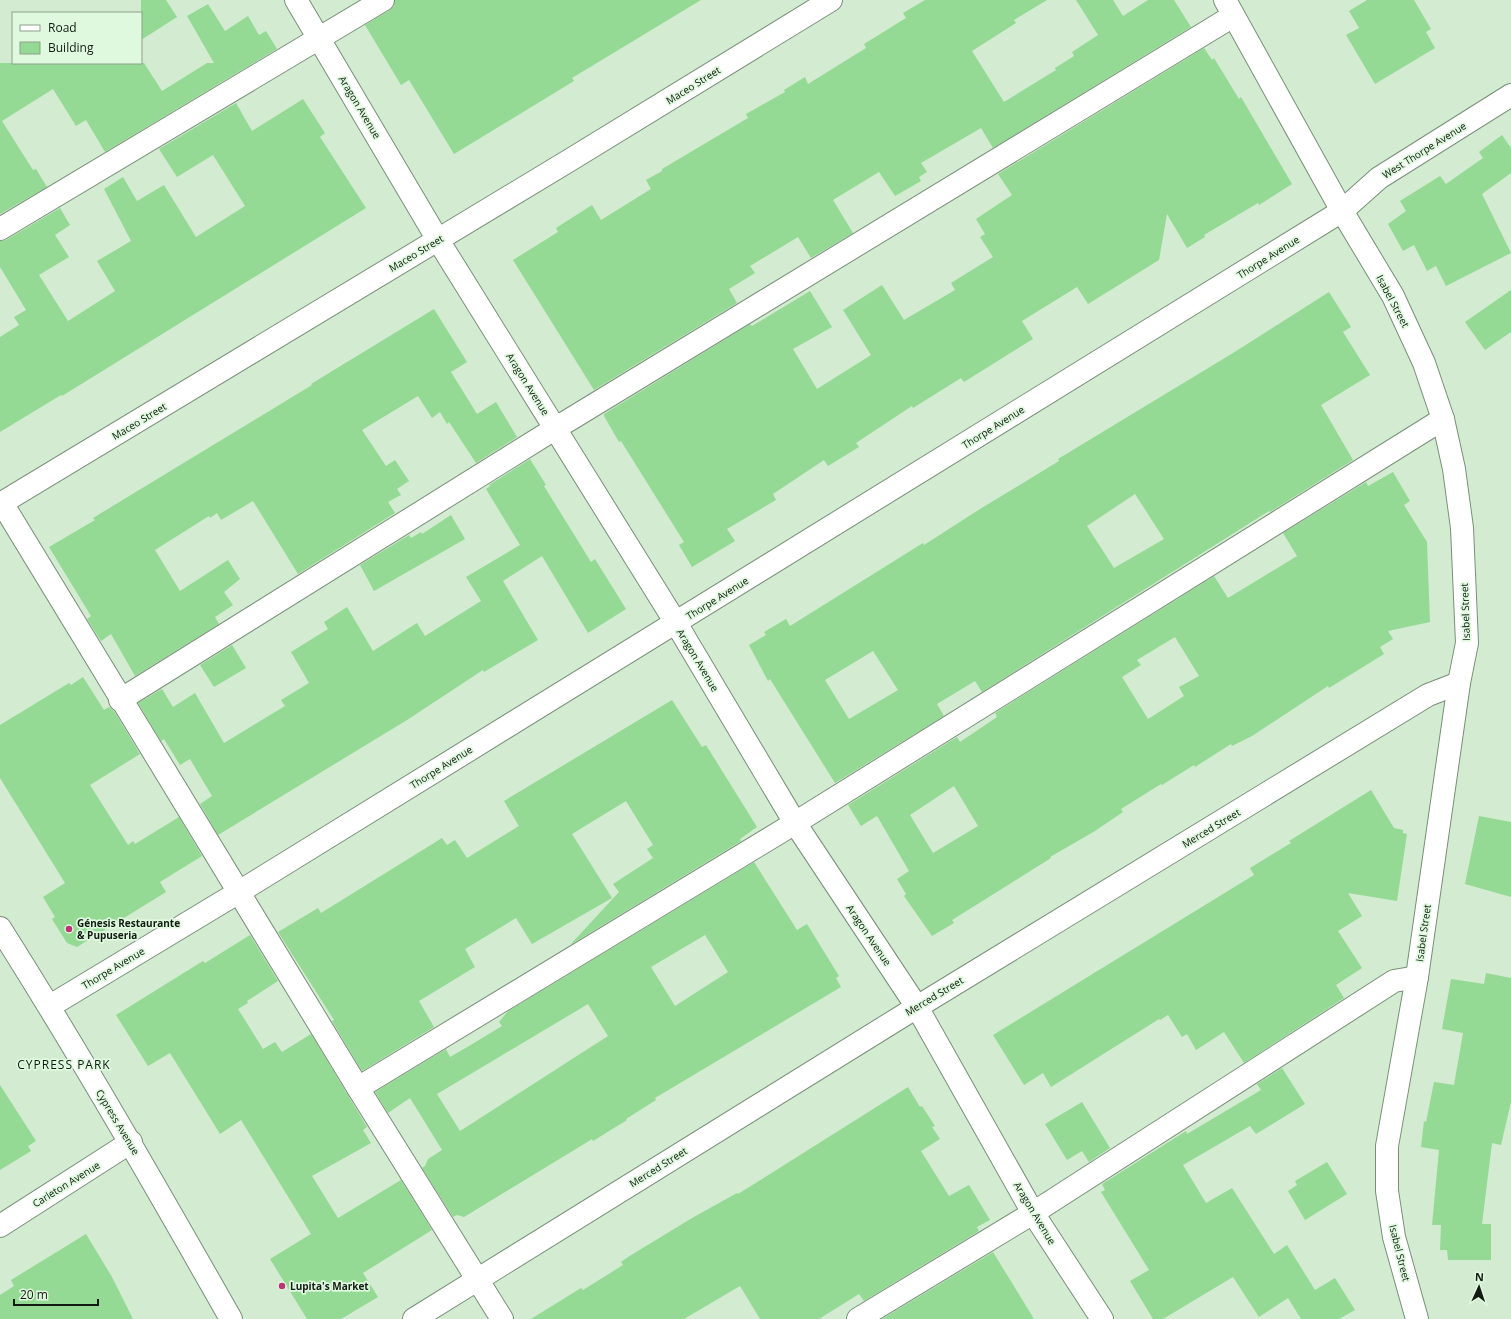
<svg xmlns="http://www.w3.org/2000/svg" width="1511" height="1319" viewBox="0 0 1511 1319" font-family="'Open Sans',sans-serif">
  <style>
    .building { fill: #94da94; fill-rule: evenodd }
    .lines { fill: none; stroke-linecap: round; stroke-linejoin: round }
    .minor-casing { stroke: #799078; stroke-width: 24 }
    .minor { stroke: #fff; stroke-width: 22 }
    .poi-dot { fill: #ba3476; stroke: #dff9de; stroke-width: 1.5 }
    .labels { text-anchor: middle; stroke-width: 3.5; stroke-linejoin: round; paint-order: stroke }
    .street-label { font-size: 10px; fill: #121b12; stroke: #dff9de }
    .poi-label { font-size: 10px; font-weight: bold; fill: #121b12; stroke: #dff9de; text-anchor: start }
    .quarter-label { font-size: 12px; letter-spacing: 1px; fill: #121b12; stroke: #dff9de }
  </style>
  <rect width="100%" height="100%" fill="#d2ebd1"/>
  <!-- building -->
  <g class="building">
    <polygon points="141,0 166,0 177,17 141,40"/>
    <polygon points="395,0 701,0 572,78 574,81 454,154 409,80 401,85 365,25 390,10 394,6"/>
    <polygon points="925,0 1047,0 1014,20 1016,23 972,51 1004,102 1056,70 1055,68 1074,56 1072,52 1098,35 1076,0 1113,0 1123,16 1148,0 1174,0 1191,27 993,148 981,128 921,163 927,172 919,177 921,181 895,196 879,172 833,200 853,233 811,258 798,237 750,266 755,273 729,289 737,303 594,390 513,260 558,232 556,228 592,205 601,220 651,189 646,180 662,171 662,169 748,118 746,114 785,92 784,90 805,77 808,84 866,48 864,44 906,18 903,13"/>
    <polygon points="1367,0 1414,0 1431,29 1426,32 1435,48 1375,84 1346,35 1359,28 1349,11"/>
    <polygon points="208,4 225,31 248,16 259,35 266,31 277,49 105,152 86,120 76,126 53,89 2,121 33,170 36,169 47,187 0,214 0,63 144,63 162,91 207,63 214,63 187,16"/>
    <polygon points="1204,48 1212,60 1214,58 1239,99 1241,97 1292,184 1259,205 1258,203 1204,235 1205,237 1187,248 1167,214 1159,260 1088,304 1077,287 1022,321 1033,339 964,382 961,378 913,408 912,406 856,443 859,447 828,466 824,460 773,494 776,500 727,529 735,541 692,567 679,545 684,542 621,441 619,442 604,416 604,414 750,324 752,326 810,291 832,327 793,349 817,389 871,355 843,310 882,285 904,320 955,290 951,283 993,257 980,237 985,234 976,219 1012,195 998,174"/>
    <polygon points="303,99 325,133 320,137 366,208 62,396 61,395 0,432 0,337 19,325 14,317 26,310 0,267 0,241 6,240 60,208 70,225 55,235 69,257 39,275 68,321 115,291 97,261 131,241 104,189 123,177 137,201 164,185 196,237 245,206 213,155 177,177 159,149 236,103 252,131"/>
    <polygon points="1502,135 1511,148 1511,173 1482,194 1511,253 1446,286 1436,266 1427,271 1414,245 1403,251 1388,224 1406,211 1400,201 1440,176 1446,184 1483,158 1479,152"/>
    <polygon points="1511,290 1511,332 1485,350 1465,322"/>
    <path d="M 1329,292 L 1351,327 L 1343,332 L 1370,375 L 1321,405 L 1353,460 L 1270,512 L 1269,511 L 982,692 L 975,681 L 937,704 L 944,716 L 835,783 L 770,679 L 768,681 L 749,645 L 766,635 L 764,632 L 786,619 L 790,626 L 923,543 L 924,545 L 980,509 L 1059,461 L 1058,459 L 1233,353 ZM 1135,494 L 1164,539 L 1114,568 L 1087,526 ZM 873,651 L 898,690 L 849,719 L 825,680 Z"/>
    <polygon points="434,309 467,362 451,372 477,414 496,402 517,437 476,463 449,422 447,424 440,412 432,418 418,396 362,430 386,466 395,460 409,481 397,489 401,495 388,502 395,513 298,574 253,501 221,520 217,513 210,518 209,516 155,550 180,591 228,560 240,579 224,592 233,605 215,617 219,624 135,676 111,634 101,641 87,619 91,616 49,547 95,520 93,518 312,385 311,384"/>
    <polygon points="530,459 546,485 544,486 591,562 595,559 626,609 588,633 542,556 503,581 538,640 484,672 483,670 407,720 218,835 200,804 212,796 190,759 180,765 164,739 161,741 138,703 162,689 173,707 195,693 224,743 285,706 281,700 309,683 291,652 328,629 324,622 347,607 373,651 417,623 425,636 481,601 466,577 520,545 486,489 490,486 489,485"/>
    <path d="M 1393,472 L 1410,501 L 1404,505 L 1427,542 L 1430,622 L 1388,631 L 1393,639 L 1380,647 L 1384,654 L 1329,688 L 1328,686 L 1252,736 L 1232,746 L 1231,744 L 1195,767 L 1194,765 L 1162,785 L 1161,784 L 1121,809 L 1123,812 L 1095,831 L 1050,857 L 1051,858 L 952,920 L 954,923 L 932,936 L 904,896 L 906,894 L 897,879 L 909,871 L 877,816 L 861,826 L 848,805 L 957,737 L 960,742 L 997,717 L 995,713 L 1214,576 L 1228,598 L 1297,556 L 1283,533 L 1366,482 L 1368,486 ZM 1175,637 L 1199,676 L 1179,687 L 1184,696 L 1148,719 L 1122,677 L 1141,665 L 1137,660 ZM 954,786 L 978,826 L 933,853 L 910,815 Z"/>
    <polygon points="451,515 465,539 374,591 360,565 409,535 411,538 421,532 422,534"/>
    <polygon points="232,645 246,668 214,687 200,665"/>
    <polygon points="83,677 104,710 109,707 114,711 140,754 90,785 128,845 133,841 135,844 179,817 202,856 160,882 166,892 77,947 67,943 52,919 55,917 43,897 65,883 0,778 0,725 69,683 71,685"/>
    <polygon points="672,700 702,747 706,745 757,827 740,839 741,841 570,945 619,892 613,884 653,858 647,849 653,845 626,801 572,834 612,898 532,944 516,918 465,949 475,967 419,1001 434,1027 362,1071 332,1021 334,1020 278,932 318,908 321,913 442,838 447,845 455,840 467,858 519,826 504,801"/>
    <polygon points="1371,790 1394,828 1403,830 1403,833 1407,834 1397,901 1348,893 1362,916 1338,931 1362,968 1336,985 1344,998 1244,1063 1224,1032 1196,1050 1187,1034 1182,1037 1168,1015 1160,1020 1159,1019 1051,1087 1043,1073 1024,1085 993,1035 1254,875 1250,868 1291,843 1289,841"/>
    <polygon points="1479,816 1511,822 1511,897 1465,884"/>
    <path d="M 754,862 L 797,930 L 807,924 L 839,976 L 836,978 L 841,987 L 655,1098 L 656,1100 L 626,1119 L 627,1120 L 593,1141 L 592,1139 L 589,1141 L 464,1217 L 457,1215 L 453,1217 L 422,1168 L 425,1166 L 428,1159 L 442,1150 L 410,1098 L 388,1113 L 375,1092 L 446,1049 L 450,1057 L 469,1046 L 502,1026 L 499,1022 L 508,1011 ZM 705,935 L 728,972 L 675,1006 L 651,967 ZM 588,1004 L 608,1036 L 460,1131 L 437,1094 Z"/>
    <polygon points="250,935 278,981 247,1001 248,1003 238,1009 263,1049 275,1042 282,1052 311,1034 367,1127 363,1130 371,1143 312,1176 338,1218 401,1180 432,1230 363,1273 378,1297 341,1319 307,1319 270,1259 311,1234 241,1120 220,1134 170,1053 148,1066 116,1015 203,961 205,963"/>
    <polygon points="1486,973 1511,978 1511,1102 1501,1145 1492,1143 1482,1224 1491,1224 1491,1260 1448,1260 1447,1250 1440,1250 1441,1225 1432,1225 1439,1150 1421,1147 1424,1121 1426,1122 1434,1082 1454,1085 1463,1033 1442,1029 1451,979 1484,984"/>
    <polygon points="1282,1068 1305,1104 1256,1134 1250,1126 1183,1165 1206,1203 1232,1188 1274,1254 1287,1245 1315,1290 1335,1278 1355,1310 1339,1319 1301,1319 1288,1298 1259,1317 1233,1277 1163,1319 1153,1319 1130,1281 1149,1270 1101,1192 1105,1190 1102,1184 1186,1131 1187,1134 1261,1090 1257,1084"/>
    <polygon points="0,1085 36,1141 28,1146 31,1151 0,1170"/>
    <polygon points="908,1087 920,1107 922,1106 935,1126 932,1127 940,1139 921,1151 949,1196 969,1185 990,1220 977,1227 979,1231 864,1301 859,1294 819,1319 760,1319 740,1286 684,1319 531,1319 581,1288 583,1290 623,1265 621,1262 628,1257 692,1218 737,1193 738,1194"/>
    <polygon points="1082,1102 1110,1148 1089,1162 1082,1151 1067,1160 1045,1124"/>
    <polygon points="1327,1162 1347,1194 1305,1220 1288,1191 1297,1185 1295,1181"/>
    <polygon points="86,1234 112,1277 133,1319 0,1319 0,1295 14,1286 11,1280"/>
    <polygon points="993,1252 1034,1319 882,1319"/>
  </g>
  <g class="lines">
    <defs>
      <g id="minor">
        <polyline points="296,0 438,240 676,623 795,823 917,1007 1033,1213 1102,1319"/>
        <polyline points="1225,0 1342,211 1393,296 1424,363 1443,419 1454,469 1462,528 1467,643 1459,683 1417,977 1387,1146 1387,1191 1394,1237 1417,1319"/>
        <polyline points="0,229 383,0"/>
        <polyline points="2,503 358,1088 502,1319"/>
        <polyline points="0,504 570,160 831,0"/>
        <polyline points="120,700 556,428 1233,16"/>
        <path d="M 0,928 C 81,1056 156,1187 231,1319"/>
        <polyline points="50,1006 239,892 1342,211 1379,178 1511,95"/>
        <polyline points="358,1088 795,823 1443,419"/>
        <polyline points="0,1226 131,1142"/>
        <polyline points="414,1319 917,1007 1428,695 1459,683"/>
        <polyline points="858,1319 1033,1213 1394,981 1417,977"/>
      </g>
    </defs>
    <!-- minor casing -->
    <use href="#minor" class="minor-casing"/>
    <!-- minor -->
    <use href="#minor" class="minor"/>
  </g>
  <!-- markers -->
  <g class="poi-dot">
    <circle cx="69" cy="929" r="4"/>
    <circle cx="282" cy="1286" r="4"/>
  </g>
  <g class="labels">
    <!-- street labels -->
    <g class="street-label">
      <text transform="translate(693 85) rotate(-32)" y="4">Maceo Street</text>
      <text transform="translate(360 107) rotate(59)" y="4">Aragon Avenue</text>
      <text transform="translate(1424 150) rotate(-32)" y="4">West Thorpe Avenue</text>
      <text transform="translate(416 253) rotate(-31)" y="4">Maceo Street</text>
      <text transform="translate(1268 257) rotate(-32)" y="4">Thorpe Avenue</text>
      <text transform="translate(1393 301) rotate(62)" y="4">Isabel Street</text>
      <text transform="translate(528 384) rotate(58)" y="4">Aragon Avenue</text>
      <text transform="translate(139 421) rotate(-31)" y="4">Maceo Street</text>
      <text transform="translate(993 427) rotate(-32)" y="4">Thorpe Avenue</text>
      <text transform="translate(717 598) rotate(-32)" y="4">Thorpe Avenue</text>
      <text transform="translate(1465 612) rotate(-92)" y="4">Isabel Street</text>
      <text transform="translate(698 660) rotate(59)" y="4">Aragon Avenue</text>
      <text transform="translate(441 767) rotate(-32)" y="4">Thorpe Avenue</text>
      <text transform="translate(1211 828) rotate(-31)" y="4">Merced Street</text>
      <text transform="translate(1423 933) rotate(-82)" y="4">Isabel Street</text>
      <text transform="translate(869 935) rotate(56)" y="4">Aragon Avenue</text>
      <text transform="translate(113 968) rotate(-31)" y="4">Thorpe Avenue</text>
      <text transform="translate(934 996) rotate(-31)" y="4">Merced Street</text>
      <text transform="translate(118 1122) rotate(59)" y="4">Cypress Avenue</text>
      <text transform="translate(658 1167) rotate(-32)" y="4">Merced Street</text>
      <text transform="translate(66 1184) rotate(-32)" y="4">Carleton Avenue</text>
      <text transform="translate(1035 1213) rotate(59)" y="4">Aragon Avenue</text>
      <text transform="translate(1400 1253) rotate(76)" y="4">Isabel Street</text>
    </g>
    <!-- poi labels -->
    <g class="poi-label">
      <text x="77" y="927">Génesis Restaurante<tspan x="77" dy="12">&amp; Pupuseria</tspan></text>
      <text x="290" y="1290">Lupita's Market</text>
    </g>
    <!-- quarter labels -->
    <g class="quarter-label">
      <text x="64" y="1069">CYPRESS PARK</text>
    </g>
  </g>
  <!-- legend -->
  <rect x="12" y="12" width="130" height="52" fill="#dff9de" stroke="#8da08c"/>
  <rect x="20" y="25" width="20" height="6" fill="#ffffff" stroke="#8da08c"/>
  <text x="48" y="32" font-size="12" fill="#121b12">Road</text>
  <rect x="20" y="42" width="20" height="12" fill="#94da94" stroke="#8da08c"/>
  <text x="48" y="52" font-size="12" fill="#121b12">Building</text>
  <!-- north arrow -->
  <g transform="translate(1479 1287) rotate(3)" stroke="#dff9de" stroke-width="3" paint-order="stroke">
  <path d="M0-3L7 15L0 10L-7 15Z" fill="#121b12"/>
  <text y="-6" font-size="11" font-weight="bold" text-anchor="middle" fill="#121b12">N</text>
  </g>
  <!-- scale -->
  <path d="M14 1299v6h84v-6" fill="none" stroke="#121b12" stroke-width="2"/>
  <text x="20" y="1299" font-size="12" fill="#121b12" stroke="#dff9de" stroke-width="3" paint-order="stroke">20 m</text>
</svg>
